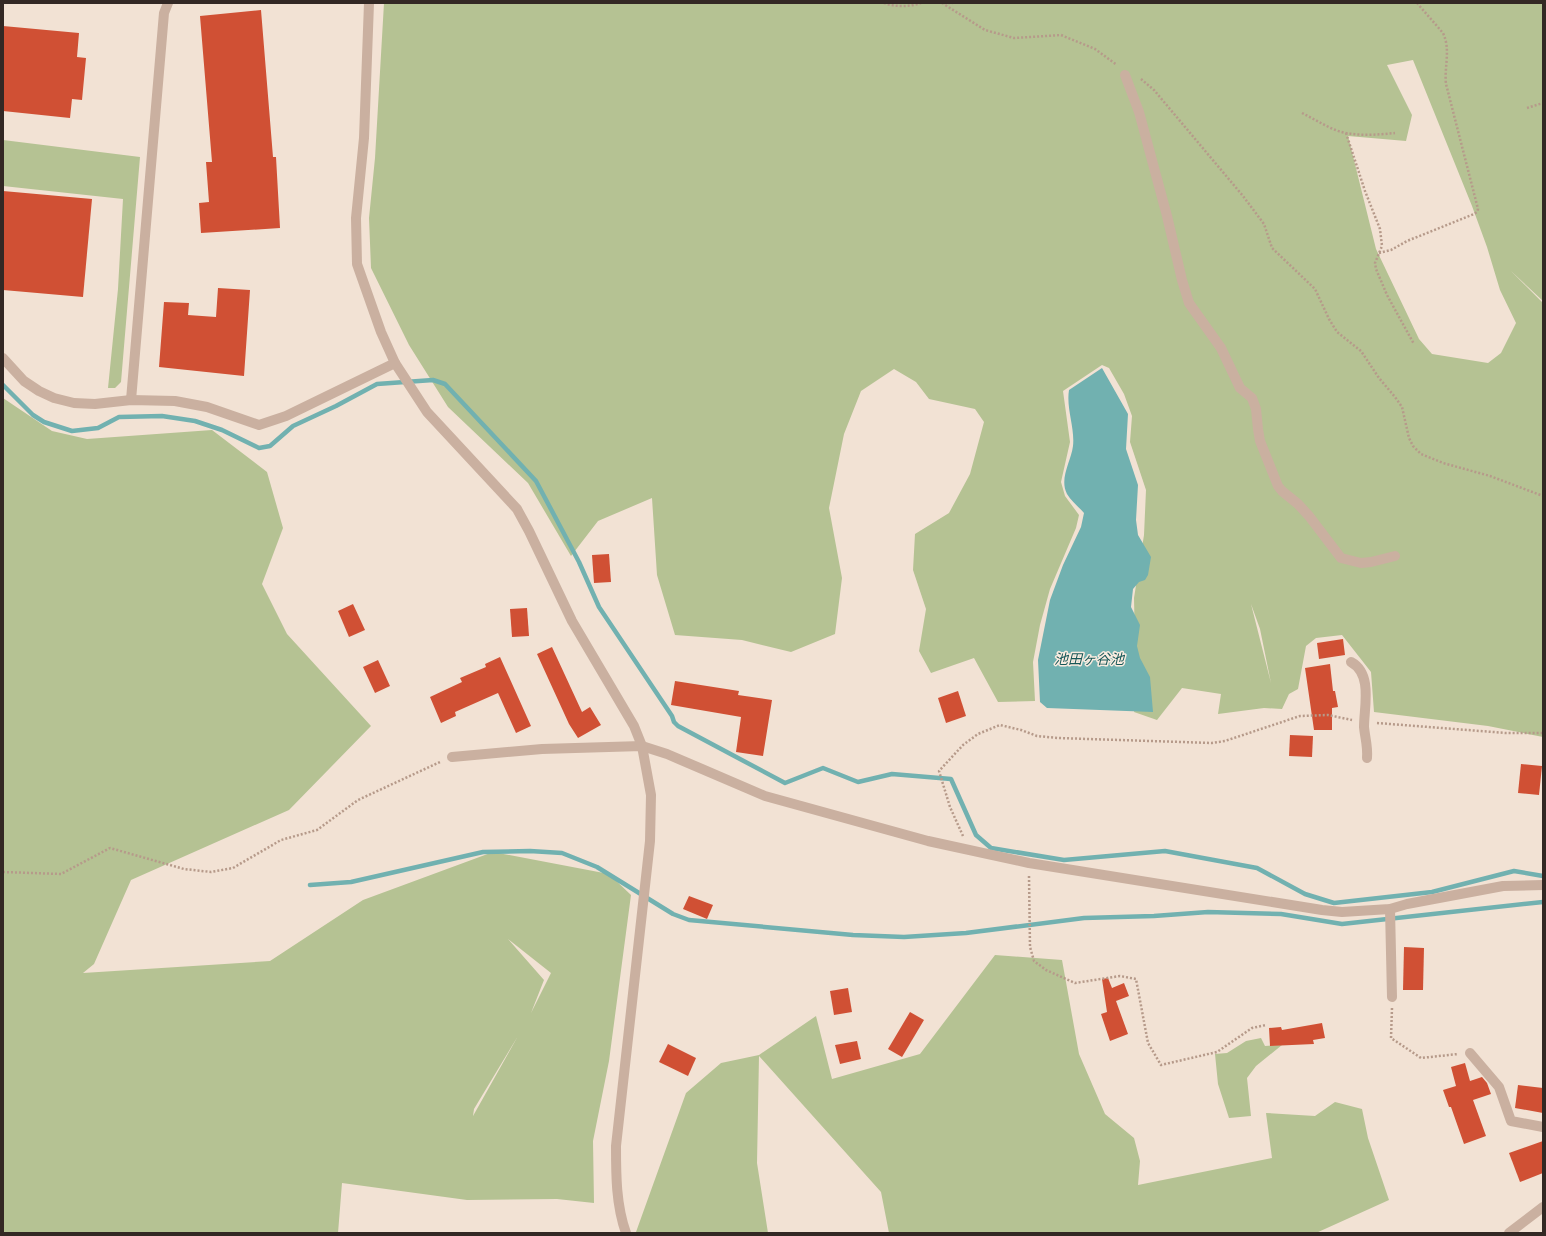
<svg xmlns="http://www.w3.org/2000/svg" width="1546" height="1236" viewBox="0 0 1546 1236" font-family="Helvetica,'Noto Sans JP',sans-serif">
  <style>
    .green { fill: #b5c293; fill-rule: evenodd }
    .water { fill: #71b1b0 }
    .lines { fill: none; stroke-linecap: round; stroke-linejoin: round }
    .stream { stroke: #71b1b0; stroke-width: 4.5 }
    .building { fill: #d05034 }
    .path { stroke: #b69a8a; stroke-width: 2.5; stroke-dasharray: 2 2; stroke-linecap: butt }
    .minor { stroke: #cab0a0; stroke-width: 10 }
    .tertiary { stroke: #cab0a0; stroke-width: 10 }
    .labels { text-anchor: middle; stroke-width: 3; stroke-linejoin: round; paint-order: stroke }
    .water-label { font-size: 14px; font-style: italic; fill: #175757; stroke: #faece0 }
  </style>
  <rect width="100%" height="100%" fill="#f2e2d4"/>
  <!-- green -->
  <g class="green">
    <path d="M 384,3 L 1543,3 L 1543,301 L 1511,271 L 1543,303 L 1543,737 L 1488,726 L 1374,712 L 1371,672 L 1342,635 L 1316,638 L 1306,646 L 1298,689 L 1289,694 L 1282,709 L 1264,708 L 1218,714 L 1221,694 L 1182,688 L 1157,720 L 1134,712 L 1143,673 L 1135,647 L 1134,598 L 1144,535 L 1146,490 L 1130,442 L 1132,416 L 1124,394 L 1109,368 L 1102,365 L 1063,391 L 1070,442 L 1061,482 L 1065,496 L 1079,515 L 1076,528 L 1050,589 L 1040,625 L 1033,662 L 1035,701 L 998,702 L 974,658 L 931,673 L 919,651 L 926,609 L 913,570 L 915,534 L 949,513 L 970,474 L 984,422 L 975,409 L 929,399 L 916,382 L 894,369 L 861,391 L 844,434 L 829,508 L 842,578 L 835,634 L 791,652 L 742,640 L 675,635 L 657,575 L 652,498 L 598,521 L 571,556 L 528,483 L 448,407 L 409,345 L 371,268 L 369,218 L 375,158 ZM 1413,60 L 1472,206 L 1487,247 L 1500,290 L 1516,323 L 1501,353 L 1488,363 L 1432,354 L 1419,339 L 1376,249 L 1348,136 L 1406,141 L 1412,115 L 1387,65 ZM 1251,604 L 1260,629 L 1271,683 Z"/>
    <polygon points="3,140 140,157 121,382 115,388 108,388 118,289 123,199 3,186"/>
    <path d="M 3,398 L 52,431 L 87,439 L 212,430 L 267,472 L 283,528 L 262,584 L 287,634 L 371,726 L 289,810 L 131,880 L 94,964 L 83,973 L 270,961 L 363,900 L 493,852 L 609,874 L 631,895 L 609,1061 L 593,1141 L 594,1203 L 557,1199 L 467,1200 L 342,1183 L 338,1233 L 3,1233 ZM 508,939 L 551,973 L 531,1013 L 544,980 ZM 518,1036 L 473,1116 L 474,1109 Z"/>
    <polygon points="995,955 1062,960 1079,1054 1105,1114 1134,1138 1140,1161 1138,1185 1272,1158 1266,1113 1315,1116 1335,1102 1362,1109 1368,1138 1389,1200 1316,1233 889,1233 881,1192 759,1056 757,1163 768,1233 636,1232 686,1093 721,1063 759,1055 816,1016 832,1079 920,1054"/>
    <polygon points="1261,1038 1265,1046 1282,1045 1256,1066 1247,1078 1251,1116 1229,1118 1218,1084 1215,1054 1227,1053 1246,1041"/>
  </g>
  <!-- water -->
  <path class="water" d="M 1102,368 L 1128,414 L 1126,449 L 1138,485 L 1136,520 L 1138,535 L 1151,557 L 1148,575 L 1145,580 L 1139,582 L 1133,589 L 1131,607 L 1140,625 L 1137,646 L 1140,658 L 1150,677 L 1153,712 L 1047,708 L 1040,702 L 1038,660 L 1050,600 L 1063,565 L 1081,527 L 1084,513 C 1079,507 1071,501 1067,494 C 1059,478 1071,462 1073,446 C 1075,427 1066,409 1069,390 Z"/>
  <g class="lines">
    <!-- stream -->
    <g class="stream">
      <polyline points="3,385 33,415 44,422 72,431 98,428 119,417 162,416 195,421 222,430 259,448 270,446 293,426 336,406 377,384 433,380 445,384 536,481 579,562 599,607 672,716 674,722 678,726 785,783 823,768 858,782 892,774 951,779 976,835 991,848 1064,860 1165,851 1257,868 1305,894 1334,903 1432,892 1514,871 1543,876"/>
      <polyline points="310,885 351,882 483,852 530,851 562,853 597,867 673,914 689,920 853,935 904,937 966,933 1084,918 1154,916 1208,912 1281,914 1342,924 1543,902"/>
    </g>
  </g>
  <!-- building -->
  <g class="building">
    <polygon points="261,10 273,157 276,157 280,228 201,233 199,203 209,202 206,162 212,162 200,16"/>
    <polygon points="3,26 79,33 77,57 86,58 82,100 72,99 70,118 3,111"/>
    <polygon points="3,191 92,199 83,297 3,290"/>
    <polygon points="218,288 250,290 244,376 159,367 164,302 189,303 188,315 216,317"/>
    <polygon points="609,554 611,582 594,583 592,555"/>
    <polygon points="353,604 365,630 349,637 338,611"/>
    <polygon points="527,608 529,636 512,637 510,609"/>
    <polygon points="1343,639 1345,655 1319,659 1317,643"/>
    <polygon points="552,647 582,712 590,707 601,725 578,738 569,724 537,654"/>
    <polygon points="500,657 531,726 516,733 498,693 455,712 456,716 441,723 430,697 462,682 460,678 486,667 485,664"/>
    <polygon points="378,660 390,686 375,693 363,667"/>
    <polygon points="1330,664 1333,691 1335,691 1338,707 1332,708 1332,730 1314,730 1305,668"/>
    <polygon points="675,681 739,691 738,695 772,700 763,756 736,752 741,717 671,705"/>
    <polygon points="958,691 966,716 946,723 938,698"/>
    <polygon points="1290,735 1313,736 1312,757 1289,756"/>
    <polygon points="1521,764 1542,766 1539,795 1518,793"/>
    <polygon points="689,896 713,905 707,919 683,909"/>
    <polygon points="1404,947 1424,948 1423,990 1403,990"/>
    <polygon points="1108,978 1112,988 1124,983 1129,996 1116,1001 1128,1034 1110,1041 1101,1014 1107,1012 1102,979"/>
    <polygon points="848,988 852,1012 834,1015 830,991"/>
    <polygon points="910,1012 924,1020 902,1057 888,1049"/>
    <polygon points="1322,1023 1325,1038 1313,1040 1314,1044 1270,1046 1269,1028 1281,1027 1282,1030"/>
    <polygon points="857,1041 861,1059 840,1064 835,1045"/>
    <polygon points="668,1044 696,1058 688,1076 659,1062"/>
    <polygon points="1465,1063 1470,1081 1482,1077 1487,1083 1491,1094 1473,1100 1486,1136 1464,1144 1451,1107 1449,1107 1443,1090 1456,1086 1451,1067"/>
    <polygon points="1518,1085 1543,1088 1543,1113 1515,1108"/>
    <polygon points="1543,1141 1543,1173 1520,1182 1509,1153"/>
  </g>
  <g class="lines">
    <!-- path -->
    <g class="path">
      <path d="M 884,3 C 895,7 909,7 921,3"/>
      <polyline points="942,3 985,30 1014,38 1061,35 1095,49 1117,65"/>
      <polyline points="944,3 953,3"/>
      <polyline points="1141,79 1154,90 1243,196 1264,224 1272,248 1315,289 1329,319 1337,332 1361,351 1379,378 1395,397 1402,407 1409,438 1413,446 1421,454 1443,463 1490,476 1543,496"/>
      <polyline points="1527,108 1543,103"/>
      <path d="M 1302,113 C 1312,118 1322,124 1333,129 C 1351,137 1376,135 1395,133"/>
      <polyline points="1346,133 1365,191 1380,229 1382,246 1375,263 1376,269 1387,295 1414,344"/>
      <path d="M 1379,253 L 1391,250 L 1407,241 L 1474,214 L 1477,212 L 1478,209 L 1446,84 C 1444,67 1451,50 1443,33 L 1417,3"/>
      <polyline points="1377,723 1506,733 1543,733"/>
      <polyline points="963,836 950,807 939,771 963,745 978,734 1000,725 1021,730 1037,736 1058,738 1212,743 1225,741 1300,716 1328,715 1352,720"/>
      <polyline points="3,872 61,874 110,848 184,869 211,872 233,868 281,840 317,830 358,800 440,762"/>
      <polyline points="1029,876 1030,947 1034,961 1046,970 1075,983 1120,976 1136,979 1148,1043 1161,1065 1217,1052 1252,1028 1266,1025"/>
      <polyline points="1392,1008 1391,1038 1421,1058 1458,1054"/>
    </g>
    <!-- minor -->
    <g class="minor">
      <polyline points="1125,75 1139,112 1167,216 1182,280 1189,303 1221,348 1240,388 1252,398 1256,409 1258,429 1260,441 1278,486 1282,491 1298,504 1309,516 1341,558 1361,563 1371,562 1395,556"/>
      <path d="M 1351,662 C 1373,674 1364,707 1364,727 C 1365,738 1368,746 1367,758"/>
      <polyline points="452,757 542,749 642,746 667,754 765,796 928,841 1029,863 1322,910 1342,912 1390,909 1407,904 1503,886 1543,885"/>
      <polyline points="1390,909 1392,997"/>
      <polyline points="1470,1053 1499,1087 1511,1121 1543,1127"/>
    </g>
    <!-- tertiary -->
    <g class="tertiary">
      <path d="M 369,3 L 364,138 L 356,218 L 357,264 L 381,332 L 395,363 L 427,412 L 517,509 L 529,531 L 572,621 L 634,726 L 642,746 L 651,795 L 650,841 L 616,1146 C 616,1175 616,1205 626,1233"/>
      <polyline points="3,358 24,381 39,391 54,398 74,403 95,404 131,400 175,401 207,407 259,425 286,416 395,363"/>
      <polyline points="131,400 164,13 168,3"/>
      <polyline points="1509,1233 1543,1207"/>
    </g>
  </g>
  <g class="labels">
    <!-- water labels -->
    <g class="water-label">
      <text x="1089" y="664">池田ヶ谷池</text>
    </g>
  </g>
  <!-- border -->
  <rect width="1546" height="1236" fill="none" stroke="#332824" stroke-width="8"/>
</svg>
